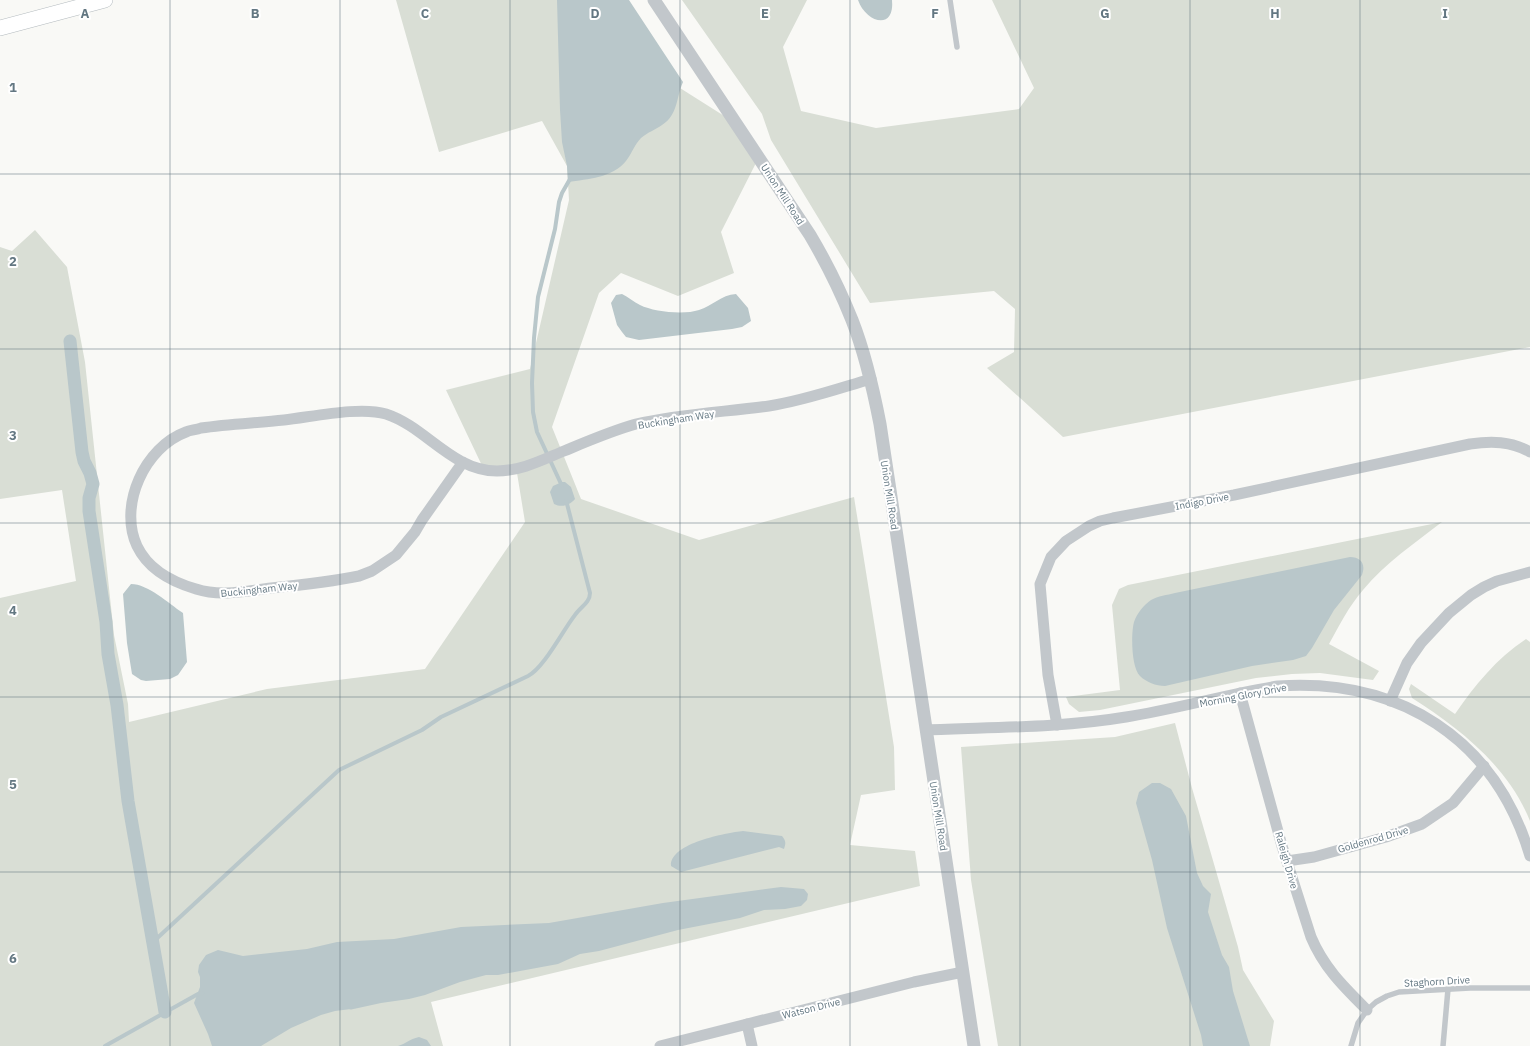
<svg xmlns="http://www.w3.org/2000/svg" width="1530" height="1046" viewBox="0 0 1530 1046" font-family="'IBM Plex Sans',sans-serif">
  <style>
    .green { fill: #d9ded5 }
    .water { fill: #b9c7ca }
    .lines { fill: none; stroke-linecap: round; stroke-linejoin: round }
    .stream { stroke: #b9c7ca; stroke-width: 4 }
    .canal { stroke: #b9c7ca; stroke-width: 13 }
    .secondary-casing { stroke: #b4bbbf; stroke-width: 16 }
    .service { stroke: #c2c7cb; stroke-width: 5.5 }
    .minor { stroke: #c2c7cb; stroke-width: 11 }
    .tertiary { stroke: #c2c7cb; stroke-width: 13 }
    .secondary { stroke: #fff; stroke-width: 15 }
    .grid { fill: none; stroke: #637782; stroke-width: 1; stroke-opacity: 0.55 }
    .labels { text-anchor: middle; stroke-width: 4; stroke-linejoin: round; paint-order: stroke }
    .street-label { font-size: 10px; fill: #637782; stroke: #fff }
    .grid-label { font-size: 13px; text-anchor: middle; font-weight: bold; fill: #637782; stroke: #fff; stroke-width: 4; stroke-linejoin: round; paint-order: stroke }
  </style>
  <rect width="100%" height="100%" fill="#f9f9f6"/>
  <!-- green -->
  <g class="green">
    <polygon points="396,0 605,0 661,76 729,119 757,161 721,232 734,273 678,296 621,273 599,293 552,427 581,499 699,540 854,497 894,747 895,790 861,795 850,845 915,851 920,886 431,1002 443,1046 0,1046 0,598 76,581 62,490 0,499 0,247 12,251 35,230 67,267 85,362 114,635 128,704 129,722 267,689 425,669 525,522 517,473 486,474 446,390 530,369 569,200 567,166 542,121 439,152"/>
    <polygon points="682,0 807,0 783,47 801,111 876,128 1019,109 1034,88 992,0 1530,0 1530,347 1063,437 987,368 1014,352 1015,309 994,291 870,303 771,140 762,114"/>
    <path d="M 1442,522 C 1415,543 1385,563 1363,590 C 1349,606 1339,626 1329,644 L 1379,671 L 1373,680 L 1320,673 L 1292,674 L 1256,678 L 1100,710 L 1079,712 L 1069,704 L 1066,697 L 1120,690 L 1112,605 L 1119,589 L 1128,585 Z"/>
    <path d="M 1526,639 L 1530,642 L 1530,821 C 1508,766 1459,728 1412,698 L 1409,689 L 1411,684 L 1455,714 C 1475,685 1496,659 1526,639 Z"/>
    <polygon points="1175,723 1192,788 1238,947 1243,970 1274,1021 1270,1046 998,1046 971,880 961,747 1115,737"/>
  </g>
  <!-- water -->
  <g class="water">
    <path d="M 557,0 L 629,0 L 683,82 C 676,98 678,115 662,125 C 655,130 648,132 641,138 C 635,144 632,153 626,161 C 612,178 588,179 568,182 L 567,166 L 562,142 L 560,110 Z"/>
    <path d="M 858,0 L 892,0 C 895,31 866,23 858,0 Z"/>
    <path d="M 622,294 C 628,297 634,302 640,305 C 654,312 684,315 699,310 C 712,306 721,295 736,294 L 748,308 L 751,321 L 742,327 L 732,329 L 639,340 L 626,337 L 622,332 L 617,325 L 611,303 L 616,295 Z"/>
    <path d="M 562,482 L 565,482 L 571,487 L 575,499 C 570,505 562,508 554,504 L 550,492 L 553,486 Z"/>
    <path d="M 1350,557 C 1361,557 1366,564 1362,575 L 1334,610 L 1312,648 L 1306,656 L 1293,660 L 1252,666 L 1165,686 C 1156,686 1146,682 1140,676 C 1131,667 1131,633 1134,622 C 1137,613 1144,605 1151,600 C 1158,596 1167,595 1175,593 Z"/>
    <path d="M 131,584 C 148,584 168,603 183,613 L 187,662 L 178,675 L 170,679 L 146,681 L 141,680 L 132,674 L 127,643 L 123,594 Z"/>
    <polygon points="1152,783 1160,783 1171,789 1186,816 1197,873 1203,886 1211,894 1208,912 1222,955 1229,967 1233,991 1250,1046 1203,1046 1201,1035 1167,928 1152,860 1136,803 1139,792"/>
    <path d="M 743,831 L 782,836 C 786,841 786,843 784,849 L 779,847 L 681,872 L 671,866 C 670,843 726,833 743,831 Z"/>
    <polygon points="781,887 804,889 808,894 807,900 801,906 785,909 764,910 740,918 678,930 599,951 580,954 558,964 498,975 486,975 460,982 425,995 409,999 381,1003 349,1010 351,1009 335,1011 321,1015 291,1028 261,1046 212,1046 208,1034 194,1003 200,987 200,977 198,972 199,965 206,955 218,950 243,956 307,949 337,942 394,939 461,927 549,923 663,903"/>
    <path d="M 419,1037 L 427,1040 L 431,1046 L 398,1046 C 406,1044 409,1039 419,1037 Z"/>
  </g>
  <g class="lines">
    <!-- stream -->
    <g class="stream">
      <polyline points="562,486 537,432 533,412 532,383 534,338 538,297 555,229 559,202 562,193 570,179"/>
      <path d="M 153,942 L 339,770 L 422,730 L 441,717 L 528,676 C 544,668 563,630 575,615 C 580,607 590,603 590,593 L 566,500"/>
      <polyline points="105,1046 198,994 203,993"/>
    </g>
    <!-- canal -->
    <polyline class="canal" points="70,341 82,452 84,461 90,473 93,484 89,498 89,511 106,622 108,654 117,705 128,801 165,1012"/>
    <defs>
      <polyline id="secondary" points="0,28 105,0"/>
    </defs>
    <!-- secondary casing -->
    <use href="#secondary" class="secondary-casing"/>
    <!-- service -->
    <g class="service">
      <polyline points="950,0 957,47"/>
      <polyline points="1351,1046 1358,1023 1367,1010 1376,1002 1387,996 1399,992 1470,988 1530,988"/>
      <polyline points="1443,1046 1448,989"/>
    </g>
    <!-- minor -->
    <g class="minor">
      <path d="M 463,462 L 422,520 L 415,532 L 396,555 L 372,571 L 359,576 C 330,582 301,585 271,588 C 246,591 221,597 196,589 C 172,582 148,569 137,546 C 118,505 145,447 186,432 C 190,430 196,430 201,428 C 228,424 256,423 284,420 C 312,417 360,406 386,414 C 426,427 452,471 497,471 C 521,471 542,460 564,451 C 588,441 611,431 636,424 C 679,414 725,412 769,406 C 803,401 837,389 871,379"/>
      <path d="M 1240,693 L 1282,846 L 1311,937 C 1324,968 1344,987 1367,1010"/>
      <polyline points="1390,701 1407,663 1421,643 1449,613 1471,595 1484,587 1497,581 1530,572"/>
      <path d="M 1057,725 L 1048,675 L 1040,584 L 1051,557 L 1066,541 L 1089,526 L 1100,521 L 1113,518 L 1234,495 L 1470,444 C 1491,441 1511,441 1530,452"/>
      <path d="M 926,730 C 993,727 1060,728 1126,717 C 1177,709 1227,694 1278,686 C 1399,678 1495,738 1530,856"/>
      <polyline points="1287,861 1314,857 1386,837 1422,824 1453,803 1484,766"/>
      <polyline points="747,1024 752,1046"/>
      <polyline points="660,1046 914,982 963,972"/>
    </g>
    <!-- tertiary -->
    <path class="tertiary" d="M 654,0 L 810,235 C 826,262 840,290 852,320 C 865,353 873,388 880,424 L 974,1046"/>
    <!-- secondary -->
    <use href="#secondary" class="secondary"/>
  </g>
  <!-- grid -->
  <path class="grid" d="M 170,0 L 170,1046M 340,0 L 340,1046M 510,0 L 510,1046M 680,0 L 680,1046M 850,0 L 850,1046M 1020,0 L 1020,1046M 1190,0 L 1190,1046M 1360,0 L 1360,1046M 0,174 L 1530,174M 0,349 L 1530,349M 0,523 L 1530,523M 0,697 L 1530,697M 0,872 L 1530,872"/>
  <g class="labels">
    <!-- street labels -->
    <g class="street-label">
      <text transform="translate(783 194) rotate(57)" y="4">Union Mill Road</text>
      <text transform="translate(676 419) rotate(-9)" y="4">Buckingham Way</text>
      <text transform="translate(890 495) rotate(81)" y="4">Union Mill Road</text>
      <text transform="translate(1202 501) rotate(-11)" y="4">Indigo Drive</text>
      <text transform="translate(259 589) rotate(-6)" y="4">Buckingham Way</text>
      <text transform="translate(1243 695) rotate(-11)" y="4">Morning Glory Drive</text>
      <text transform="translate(939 816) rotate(81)" y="4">Union Mill Road</text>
      <text transform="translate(1373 839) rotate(-16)" y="4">Goldenrod Drive</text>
      <text transform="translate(1287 860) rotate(74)" y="4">Raleigh Drive</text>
      <text transform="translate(1437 981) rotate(-3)" y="4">Staghorn Drive</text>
      <text transform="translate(811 1008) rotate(-14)" y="4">Watson Drive</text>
    </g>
  </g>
  <g class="grid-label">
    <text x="85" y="18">A</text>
    <text x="255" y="18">B</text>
    <text x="425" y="18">C</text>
    <text x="595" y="18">D</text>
    <text x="765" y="18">E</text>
    <text x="935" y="18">F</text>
    <text x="1105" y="18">G</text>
    <text x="1275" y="18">H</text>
    <text x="1445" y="18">I</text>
    <text x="13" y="92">1</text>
    <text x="13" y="266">2</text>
    <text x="13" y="440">3</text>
    <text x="13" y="615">4</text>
    <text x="13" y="789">5</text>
    <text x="13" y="963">6</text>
  </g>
</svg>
